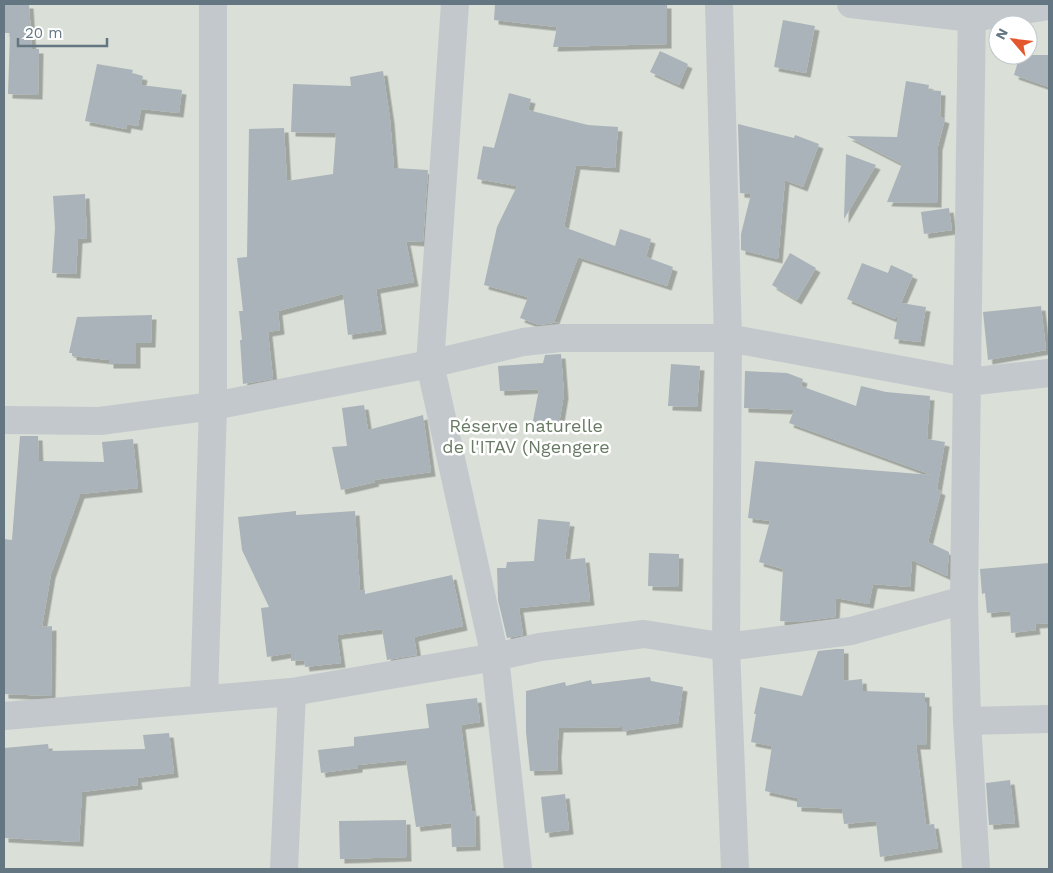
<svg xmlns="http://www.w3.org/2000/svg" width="1053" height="873" viewBox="0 0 1053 873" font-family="'Work Sans',sans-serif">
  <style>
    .green { fill: #dadfd7; fill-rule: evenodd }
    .building { fill: #aab3b9; filter: url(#shadow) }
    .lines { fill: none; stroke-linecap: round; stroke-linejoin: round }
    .minor { stroke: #c3c8cc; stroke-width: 28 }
    .labels { text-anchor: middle; stroke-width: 5; stroke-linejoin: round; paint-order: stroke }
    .park-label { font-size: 18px; fill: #687a64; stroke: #fff }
  </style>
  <defs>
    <filter id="shadow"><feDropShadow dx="4.5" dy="4.5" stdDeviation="0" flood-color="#0004"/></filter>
  </defs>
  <rect width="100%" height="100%" fill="#fafaf8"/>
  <!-- green -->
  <path class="green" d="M 4,4 L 1049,4 L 1049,869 L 4,869 ZM 998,25 L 1028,25 L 1028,55 L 998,55 Z"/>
  <!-- building -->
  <g class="building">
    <polygon points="4,4 29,4 32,49 39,49 38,95 8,94 10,33 5,33"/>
    <polygon points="495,4 667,4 667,44 553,47 557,27 494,20"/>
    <polygon points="783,20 815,26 806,73 774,67"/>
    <polygon points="660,51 688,64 679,85 650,72"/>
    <polygon points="1020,55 1049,55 1049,87 1014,75"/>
    <polygon points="97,64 133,70 132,73 143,76 141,85 182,90 179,113 141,109 138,126 127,124 126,129 85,121"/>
    <polygon points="383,71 390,119 394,168 428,170 423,242 406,241 414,282 376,289 382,330 348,335 343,294 278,311 280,330 268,332 273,379 243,384 240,340 242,340 239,311 243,311 237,258 247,257 249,129 284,128 287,181 333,174 336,133 291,132 293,84 351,86 350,77"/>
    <polygon points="906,81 929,85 928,90 941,91 940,117 945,119 938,146 937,203 887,202 902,164 847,136 897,137"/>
    <polygon points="509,93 531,99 528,110 588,125 618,127 615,168 576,165 564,227 615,246 620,229 651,239 646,257 673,267 667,286 578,257 554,322 559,322 539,325 520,318 528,297 484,285 497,227 517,186 477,179 483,146 494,148"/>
    <polygon points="738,124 794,138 795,135 819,144 803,187 785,180 778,259 741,250 741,234 751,194 740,193"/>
    <polygon points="846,154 876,165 844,219"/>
    <polygon points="85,194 87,238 78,239 76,274 52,273 55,228 53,196"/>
    <polygon points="949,208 952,230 924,234 921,212"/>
    <polygon points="790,253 816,268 797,300 772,285"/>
    <polygon points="862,263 888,273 891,265 913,275 901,303 926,307 920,342 894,339 899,309 895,319 847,299"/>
    <polygon points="1041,306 1046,350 988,360 983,312"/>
    <polygon points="152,315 151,343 136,343 136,364 109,364 109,360 72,356 72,353 69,353 77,317"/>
    <polygon points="561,354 564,394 558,430 532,426 539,389 500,391 498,366 543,363 545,355"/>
    <polygon points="671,364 700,366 697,407 668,406"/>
    <polygon points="745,371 787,373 803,379 801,386 856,406 861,386 886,392 930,396 927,439 945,442 937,489 941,491 928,542 949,552 947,576 912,560 910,587 873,584 869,604 836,598 835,617 798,622 780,621 783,569 759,562 770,521 748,518 755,461 932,475 789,423 794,410 744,408"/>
    <polygon points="364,405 368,430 423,415 431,472 374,480 375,482 341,490 332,447 347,446 342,408"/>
    <polygon points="20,436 38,436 39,461 104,462 102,442 133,439 138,488 80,494 51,574 42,627 52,626 51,696 4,694 4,539 12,540"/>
    <polygon points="296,511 296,515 355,511 360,591 365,590 365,594 452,575 463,626 414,637 417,655 387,660 382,629 337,635 341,663 305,667 304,660 291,661 291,653 267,657 261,608 269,607 242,550 238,517"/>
    <polygon points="538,519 570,522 565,560 585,558 590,601 519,608 523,635 507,638 498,600 497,568 506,568 507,562 534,561"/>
    <polygon points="649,553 679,554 678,587 648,586"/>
    <polygon points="1049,563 1049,623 1035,624 1036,630 1011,633 1010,611 987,613 985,593 982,594 980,569"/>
    <polygon points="836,649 844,649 844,681 862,679 863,691 925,693 925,702 927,702 926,745 916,745 926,825 934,824 938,848 880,857 876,821 844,824 842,809 797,807 797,798 765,791 772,746 751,742 756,714 754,714 760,687 802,696 818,651"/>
    <polygon points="650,677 651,681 683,687 678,723 622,731 622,727 559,728 557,753 558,770 530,771 526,732 526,691 565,682 566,686 591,680 592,684"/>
    <polygon points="477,698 480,722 461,725 472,812 475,811 476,846 452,847 451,823 416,827 406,760 358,765 358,768 321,773 318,750 354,746 354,737 429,728 426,704"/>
    <polygon points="169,733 174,773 137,778 138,785 82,792 79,842 4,838 4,748 48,744 49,751 145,749 143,735"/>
    <polygon points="1010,780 1015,823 989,825 986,783"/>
    <polygon points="565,794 569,830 545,833 541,797"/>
    <polygon points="406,820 407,857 340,859 339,821"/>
  </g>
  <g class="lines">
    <!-- minor -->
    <g class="minor">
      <polyline points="455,4 430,364 495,657 518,869"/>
      <polyline points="719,4 728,338 726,647 735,869"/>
      <polyline points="851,4 972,18 1049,6"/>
      <polyline points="972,4 964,600 967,721 976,869"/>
      <polyline points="4,420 100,421 213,406 430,364 523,342 560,338 728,338 967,382 1049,373"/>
      <polyline points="204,698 213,406 213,4"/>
      <polyline points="4,716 292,692 495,657 540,647 644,634 726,647 851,631 964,600"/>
      <polyline points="967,721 1049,719"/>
      <polyline points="284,869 292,692"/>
    </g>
  </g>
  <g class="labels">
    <!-- park labels -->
    <g class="park-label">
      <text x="526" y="432">Réserve naturelle<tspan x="526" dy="21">de l'ITAV (Ngengere</tspan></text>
    </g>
  </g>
  <!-- border -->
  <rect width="1053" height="873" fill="none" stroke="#657683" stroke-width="10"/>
  <!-- north arrow -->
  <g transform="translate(1013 40) rotate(298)"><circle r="24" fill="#ffffff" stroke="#c1c8cd"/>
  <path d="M0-4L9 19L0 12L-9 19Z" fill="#e4572e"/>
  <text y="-8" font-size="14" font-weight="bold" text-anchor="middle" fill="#657683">N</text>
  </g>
  <!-- scale -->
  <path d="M18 38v8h89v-8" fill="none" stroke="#657683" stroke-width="2.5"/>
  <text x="25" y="38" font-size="15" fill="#657683" stroke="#ffffff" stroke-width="4" paint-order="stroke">20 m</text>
</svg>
